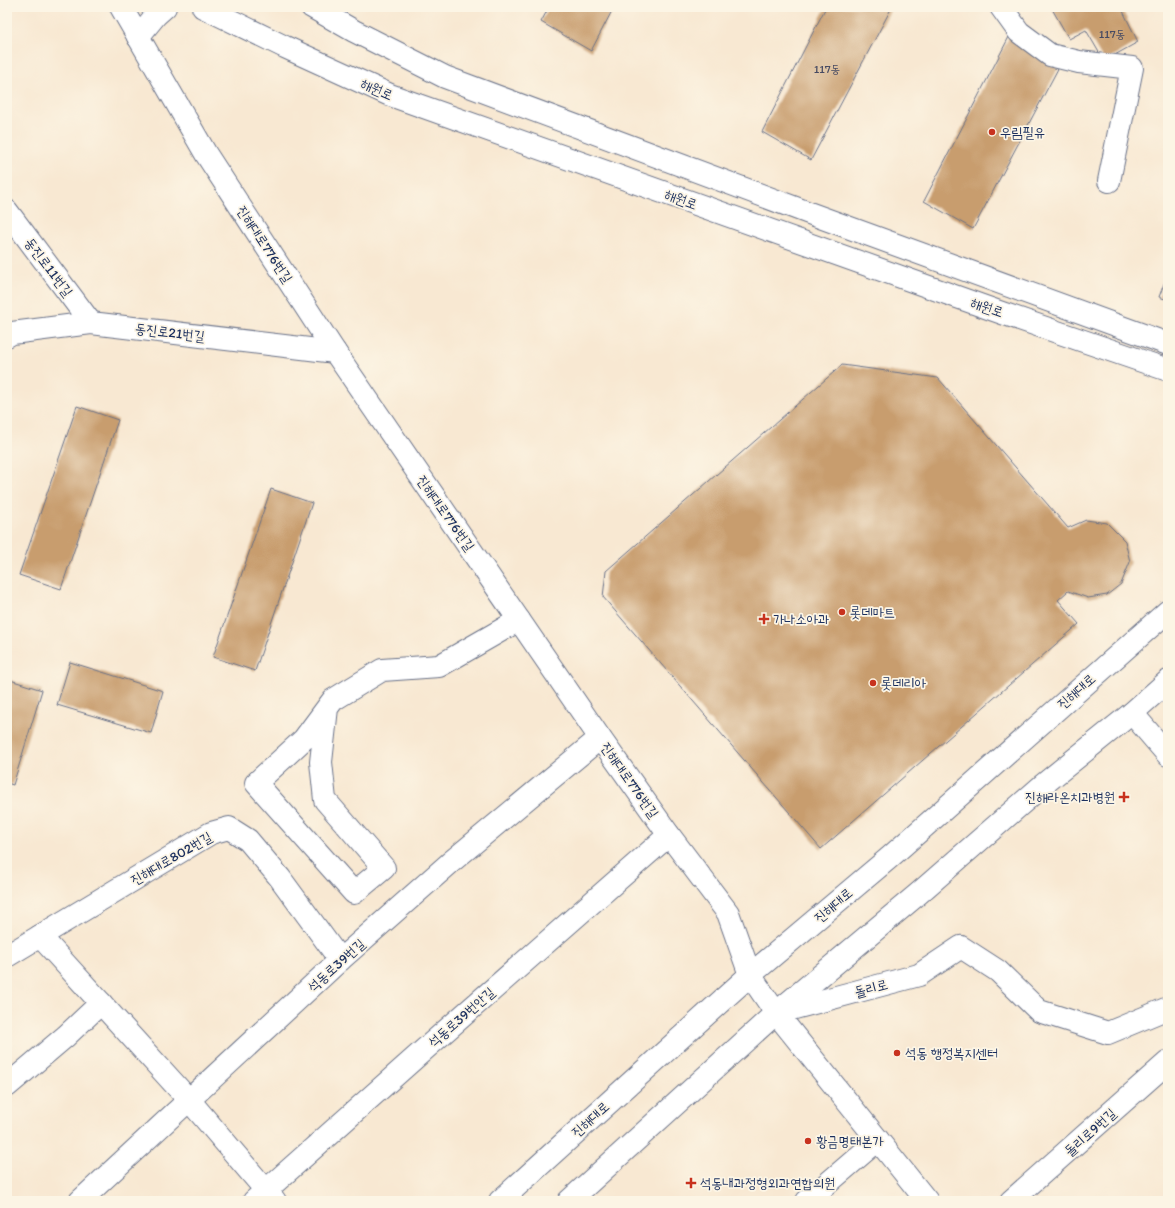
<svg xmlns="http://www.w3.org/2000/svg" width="1175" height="1208" viewBox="0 0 1175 1208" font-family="Itim,'Poor Story',sans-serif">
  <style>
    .building { fill: #c89d6e }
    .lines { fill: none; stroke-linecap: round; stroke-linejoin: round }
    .street-casing { stroke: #687087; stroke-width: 24 }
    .secondary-casing { stroke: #687087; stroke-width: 24 }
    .primary-casing { stroke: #687087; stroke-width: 24 }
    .street { stroke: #fff; stroke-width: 22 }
    .secondary { stroke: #fff; stroke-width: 22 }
    .primary { stroke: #fff; stroke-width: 22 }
    .poi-dot { fill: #c8321e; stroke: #fcf5e5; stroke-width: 1.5 }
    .labels { text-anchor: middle; stroke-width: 3.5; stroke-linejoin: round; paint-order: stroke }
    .number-label { font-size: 12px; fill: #464a62 }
    .street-label { font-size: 14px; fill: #1b2f5e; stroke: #fcf5e5 }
    .poi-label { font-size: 14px; fill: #1b2f5e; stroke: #fcf5e5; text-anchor: start }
  </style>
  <rect width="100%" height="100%" fill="#fcf5e5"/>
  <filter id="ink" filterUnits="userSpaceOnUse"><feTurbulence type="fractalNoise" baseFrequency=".025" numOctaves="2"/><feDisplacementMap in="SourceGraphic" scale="8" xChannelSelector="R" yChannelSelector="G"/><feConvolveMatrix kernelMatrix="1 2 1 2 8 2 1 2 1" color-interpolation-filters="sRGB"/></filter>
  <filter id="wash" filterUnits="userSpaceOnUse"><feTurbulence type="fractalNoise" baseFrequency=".012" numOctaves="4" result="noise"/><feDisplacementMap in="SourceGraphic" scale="16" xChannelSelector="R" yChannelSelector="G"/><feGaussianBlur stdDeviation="0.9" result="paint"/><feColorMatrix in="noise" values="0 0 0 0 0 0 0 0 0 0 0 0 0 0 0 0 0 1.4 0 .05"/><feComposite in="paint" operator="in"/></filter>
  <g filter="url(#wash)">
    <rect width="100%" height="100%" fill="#f8e8d2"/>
    <g id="blocks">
      <!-- building -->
      <g class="building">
        <polygon points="549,7 614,7 591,51 541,22"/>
        <polygon points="826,7 892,7 811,160 762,132"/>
        <polygon points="1051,7 1121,7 1138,42 1104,61 1086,30 1069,39"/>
        <polygon points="1010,35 1061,63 973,229 924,201"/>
        <polygon points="1168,273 1168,300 1159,297"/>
        <polygon points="842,365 938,378 1068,528 1086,520 1107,523 1125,541 1130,562 1121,584 1107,595 1088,598 1068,591 1058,600 1079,624 821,849 603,597 606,571"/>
        <polygon points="77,406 118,420 61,589 19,575"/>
        <polygon points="271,489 312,503 255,671 213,657"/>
        <polygon points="70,662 163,691 151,733 57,705"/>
        <polygon points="7,679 42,690 13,785 7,783"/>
      </g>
    </g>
  </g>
  <g filter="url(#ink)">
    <use href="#blocks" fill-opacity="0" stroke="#687087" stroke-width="1"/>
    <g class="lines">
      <defs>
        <g id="street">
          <polyline points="1001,7 1019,32 1050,55 1079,62 1132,68 1109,181"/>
          <polyline points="7,211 91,323"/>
          <polyline points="7,336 12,333 91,323 335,352"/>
          <polyline points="327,708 321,762 325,800 384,868 354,893 256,783 304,739 333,700 382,670 439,666 519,620"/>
          <polyline points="1132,713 1168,755"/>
          <polyline points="40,936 189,1100 275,1201"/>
          <polyline points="7,956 211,833 229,828 248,840 280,878 340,960"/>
          <polyline points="7,1086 66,1036 101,1003"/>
          <polyline points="80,1201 340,960 451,862 600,738"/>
          <polyline points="254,1201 425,1049 669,835"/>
          <polyline points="807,1201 878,1140"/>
          <polyline points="927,1201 776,1013 919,975 961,947 998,971 1039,1011 1108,1033 1168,1008"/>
          <polyline points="1011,1201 1168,1062"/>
        </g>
        <polyline id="secondary" points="121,7 206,154 335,352 600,738 669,835 728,913 750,975 776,1013"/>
        <g id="primary">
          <polyline points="203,7 285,47 390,95 1002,313 1168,370"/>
          <polyline points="312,7 354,31 445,77 809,213 1168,344"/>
          <polyline points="138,37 156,15 165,7"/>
          <polyline points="500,1201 750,975 889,858 1168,611"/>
          <polyline points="569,1201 776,1013 918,894 1044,784 1132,713 1168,681"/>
        </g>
      </defs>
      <!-- street casing -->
      <use href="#street" class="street-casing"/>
      <!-- secondary casing -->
      <use href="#secondary" class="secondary-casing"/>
      <!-- primary casing -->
      <use href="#primary" class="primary-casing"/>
      <!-- street -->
      <use href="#street" class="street"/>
      <!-- secondary -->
      <use href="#secondary" class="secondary"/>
      <!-- primary -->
      <use href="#primary" class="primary"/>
    </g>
  </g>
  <!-- markers -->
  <g class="poi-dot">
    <circle cx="992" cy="132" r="4"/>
    <circle cx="842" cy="612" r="4"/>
    <path d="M762 613h4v4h4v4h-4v4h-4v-4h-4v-4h4z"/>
    <circle cx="873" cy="683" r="4"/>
    <path d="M1122 791h4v4h4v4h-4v4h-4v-4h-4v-4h4z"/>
    <circle cx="897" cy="1053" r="4"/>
    <circle cx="808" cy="1141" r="4"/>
    <path d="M689 1177h4v4h4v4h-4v4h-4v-4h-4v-4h4z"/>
  </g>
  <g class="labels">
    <!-- number labels -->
    <g class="number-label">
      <text x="1112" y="38">117동</text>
      <text x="827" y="73">117동</text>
    </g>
    <!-- street labels -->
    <g class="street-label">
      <text transform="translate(377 89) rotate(24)" y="5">해원로</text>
      <text transform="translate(681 199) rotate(20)" y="5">해원로</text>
      <text transform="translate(265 244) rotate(57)" y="5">진해대로776번길</text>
      <text transform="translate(49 267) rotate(53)" y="5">동진로11번길</text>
      <text transform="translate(987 307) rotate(19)" y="5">해원로</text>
      <text transform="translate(170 332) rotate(7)" y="5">동진로21번길</text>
      <text transform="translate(446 513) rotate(55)" y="5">진해대로776번길</text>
      <text transform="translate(1076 691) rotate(-41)" y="5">진해대로</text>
      <text transform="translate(630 780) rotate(55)" y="5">진해대로776번길</text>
      <text transform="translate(171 858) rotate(-30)" y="5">진해대로802번길</text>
      <text transform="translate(833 905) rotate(-40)" y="5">진해대로</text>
      <text transform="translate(336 965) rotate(-42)" y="5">석동로39번길</text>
      <text transform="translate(871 988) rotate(-15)" y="5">돌리로</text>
      <text transform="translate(461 1017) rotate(-41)" y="5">석동로39번안길</text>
      <text transform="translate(590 1119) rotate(-42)" y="5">진해대로</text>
      <text transform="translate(1090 1132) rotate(-42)" y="5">돌리로9번길</text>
    </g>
    <!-- poi labels -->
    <g class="poi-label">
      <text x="1000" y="137">우림필유</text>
      <text x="850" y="617">롯데마트</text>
      <text x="773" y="624">가나소아과</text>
      <text x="881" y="688">롯데리아</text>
      <text x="1115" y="802" text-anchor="end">진해라온치과병원</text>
      <text x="905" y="1058">석동 행정복지센터</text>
      <text x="816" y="1146">황금명태본가</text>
      <text x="700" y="1188">석동내과정형외과연합의원</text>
    </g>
  </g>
  <!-- margin -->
  <rect width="1175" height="1208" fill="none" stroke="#fcf5e5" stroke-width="24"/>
</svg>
